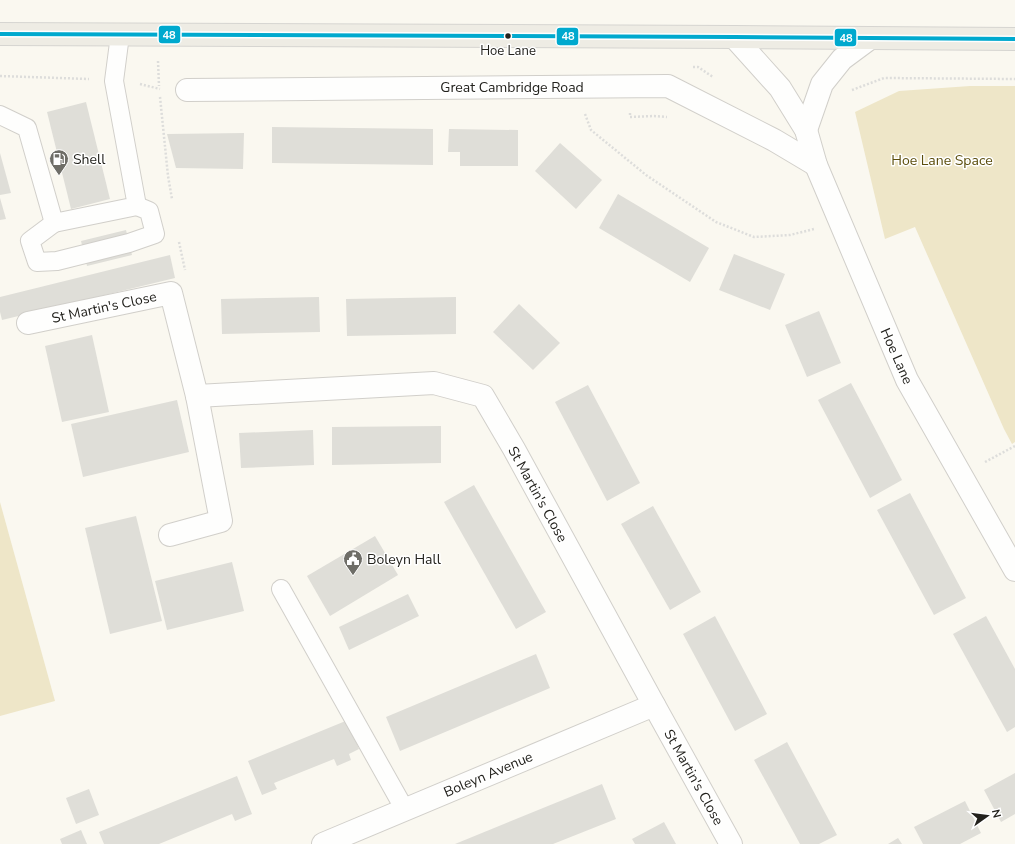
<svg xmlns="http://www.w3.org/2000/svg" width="1015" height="844" viewBox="0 0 1015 844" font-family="'Nunito Sans',sans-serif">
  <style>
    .green { fill: #eee6c8 }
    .building { fill: #dfded8 }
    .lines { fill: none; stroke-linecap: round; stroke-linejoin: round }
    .service-casing { stroke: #d1cfca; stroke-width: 20 }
    .minor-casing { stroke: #d1cfca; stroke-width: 24 }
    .trunk-casing { stroke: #d6d5d1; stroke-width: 24 }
    .path { stroke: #dddddb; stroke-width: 2.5; stroke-dasharray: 2 2; stroke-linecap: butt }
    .service { stroke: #fefefd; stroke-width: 18 }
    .minor { stroke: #fefefd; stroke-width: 22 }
    .trunk { stroke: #eeece4; stroke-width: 22 }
    .bus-1-casing { stroke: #fff; stroke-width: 7 }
    .bus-1 { stroke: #00a9ce; stroke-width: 4 }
    .bus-dot { fill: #23221d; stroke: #fff; stroke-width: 1.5 }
    .labels { text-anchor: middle; stroke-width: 3; stroke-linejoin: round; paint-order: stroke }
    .bus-label { font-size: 13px; fill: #23221d; stroke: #fff }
    .street-label { font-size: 14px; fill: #23221d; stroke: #fff }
    .poi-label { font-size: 14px; fill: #23221d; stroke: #fff; text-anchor: start }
    .park-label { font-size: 14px; fill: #5b4d0c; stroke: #fff }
    .line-badge { stroke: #fff; stroke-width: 1.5 }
    .badge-label { font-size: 11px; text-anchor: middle; font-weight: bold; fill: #fff }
  </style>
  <rect width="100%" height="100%" fill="#faf8f0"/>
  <!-- green -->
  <g class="green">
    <polygon points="970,86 1015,86 1015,442 1012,444 1004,429 915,227 885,239 855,112 899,91"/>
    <polygon points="0,502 55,701 0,716"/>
  </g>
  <!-- building -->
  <g class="building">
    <polygon points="86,102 110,199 71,209 47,112"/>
    <polygon points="272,127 433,129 433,165 272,163"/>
    <polygon points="449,129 518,130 518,166 460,166 460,152 448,152"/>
    <polygon points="244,133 243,169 176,168 167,134"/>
    <polygon points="560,143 602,180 576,209 535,171"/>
    <polygon points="0,153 11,193 0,195"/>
    <polygon points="618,194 709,248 690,282 599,228"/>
    <polygon points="0,198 6,219 0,220"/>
    <polygon points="126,230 132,255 87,266 81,241"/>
    <polygon points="734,254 785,274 770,310 719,290"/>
    <polygon points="170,255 175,278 2,320 0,312 0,297"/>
    <polygon points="319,297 320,332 222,334 221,299"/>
    <polygon points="456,297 456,334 347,336 346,299"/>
    <polygon points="519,304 560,343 533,370 493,332"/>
    <polygon points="819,311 841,363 807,377 785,325"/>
    <polygon points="92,335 109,412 62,422 45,346"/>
    <polygon points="851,383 902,480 870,498 818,400"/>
    <polygon points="588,385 640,483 607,501 555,402"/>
    <polygon points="177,400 189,452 83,477 71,424"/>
    <polygon points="441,426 441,463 332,465 332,427"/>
    <polygon points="313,430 314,465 241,468 239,433"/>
    <polygon points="474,485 546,612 516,629 444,502"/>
    <polygon points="910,493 966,598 934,615 877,510"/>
    <polygon points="653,506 701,592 670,610 621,524"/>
    <polygon points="136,516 162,621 110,634 85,528"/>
    <polygon points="375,536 398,575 330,616 307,576"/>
    <polygon points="232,562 244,611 167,630 155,581"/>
    <polygon points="408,594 419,616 349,650 339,627"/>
    <polygon points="715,616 767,714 735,731 683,634"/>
    <polygon points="986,616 1015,669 1015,727 1007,732 953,634"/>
    <polygon points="536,654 550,688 400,751 386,717"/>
    <polygon points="348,720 359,749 349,754 351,760 337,766 334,759 274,783 277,789 262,795 248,761"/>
    <polygon points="787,742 837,835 819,844 800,844 754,760"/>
    <polygon points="1015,773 1015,814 1001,822 984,790"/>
    <polygon points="237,776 252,814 235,821 232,814 159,844 104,844 99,832"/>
    <polygon points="602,784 616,819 553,844 455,844"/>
    <polygon points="89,789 99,815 76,824 66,798"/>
    <polygon points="965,801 981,833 960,844 923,844 914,827"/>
    <polygon points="664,822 676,844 635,844 632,839"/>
    <polygon points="81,830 87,844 62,844 60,839"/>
    <polygon points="898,838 902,844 888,844"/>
  </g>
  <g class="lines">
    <defs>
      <g id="service">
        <polyline points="0,115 27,128 54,223 137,206 114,81 120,35"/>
        <polyline points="54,223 30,241 37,262 57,261 129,243 155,234 149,211 137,206"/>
        <polyline points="281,589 405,810"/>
      </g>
      <g id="minor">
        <polyline points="734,37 780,88 806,130 816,165 907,380 1015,570"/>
        <polyline points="187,90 668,86 774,140 816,165"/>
        <polyline points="806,130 822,84 842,59 869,39"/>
        <polyline points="28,323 171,293 197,396 221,521 170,535"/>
        <polyline points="197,396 434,383 483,396 514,449 654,705 731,844"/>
        <polyline points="323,844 654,705"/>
      </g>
      <polyline id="trunk" points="0,34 734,37 1015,39"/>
    </defs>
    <!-- service casing -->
    <use href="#service" class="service-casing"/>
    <!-- minor casing -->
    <use href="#minor" class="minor-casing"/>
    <!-- trunk casing -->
    <use href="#trunk" class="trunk-casing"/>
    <!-- path -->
    <g class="path">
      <polyline points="158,61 159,86"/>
      <polyline points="693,67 698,67 713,77"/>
      <polyline points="0,76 89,79"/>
      <polyline points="140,84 160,89"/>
      <polyline points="852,90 884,78 1015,79"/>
      <polyline points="160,97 168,176 172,199"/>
      <polyline points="630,113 630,117 654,116 667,117"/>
      <polyline points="585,114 591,130 646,175 716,222 754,237 790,235 814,229"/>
      <polyline points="179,242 185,270"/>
      <polyline points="985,462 1015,446"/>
    </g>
    <!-- service -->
    <use href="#service" class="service"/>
    <!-- minor -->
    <use href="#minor" class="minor"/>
    <!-- trunk -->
    <use href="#trunk" class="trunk"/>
    <defs>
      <polyline id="bus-1" points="0,34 734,37 1015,39"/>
    </defs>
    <!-- bus-1 casing -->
    <use href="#bus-1" class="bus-1-casing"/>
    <!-- bus-1 -->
    <use href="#bus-1" class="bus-1"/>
  </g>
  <!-- icons -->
  <defs>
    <symbol id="fuel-pin" viewBox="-11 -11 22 30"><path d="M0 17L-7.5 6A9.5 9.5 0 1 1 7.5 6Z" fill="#6e6d67" stroke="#fff"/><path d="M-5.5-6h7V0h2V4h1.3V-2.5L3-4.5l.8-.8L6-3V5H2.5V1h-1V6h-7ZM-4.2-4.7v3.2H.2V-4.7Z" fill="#fff"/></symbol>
    <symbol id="civic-pin" viewBox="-11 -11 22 30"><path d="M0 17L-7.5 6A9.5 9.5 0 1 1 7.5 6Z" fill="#6e6d67" stroke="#fff"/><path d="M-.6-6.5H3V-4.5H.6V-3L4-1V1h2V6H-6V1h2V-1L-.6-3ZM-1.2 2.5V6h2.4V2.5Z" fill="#fff"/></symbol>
  </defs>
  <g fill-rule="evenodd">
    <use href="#fuel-pin" x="48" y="148" width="22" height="30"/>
    <use href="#civic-pin" x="342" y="548" width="22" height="30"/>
  </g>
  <!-- markers -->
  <circle class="bus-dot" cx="508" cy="36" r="3.5"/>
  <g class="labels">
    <!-- bus labels -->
    <g class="bus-label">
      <text x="508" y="55">Hoe Lane</text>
    </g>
    <!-- street labels -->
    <g class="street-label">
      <text x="512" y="92">Great Cambridge Road</text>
      <text transform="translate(104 307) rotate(-12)" y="5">St Martin's Close</text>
      <text transform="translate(897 356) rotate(66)" y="5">Hoe Lane</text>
      <text transform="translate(538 494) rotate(61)" y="5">St Martin's Close</text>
      <text transform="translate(488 774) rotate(-23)" y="5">Boleyn Avenue</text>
      <text transform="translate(694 777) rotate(61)" y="5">St Martin's Close</text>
    </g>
    <!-- poi labels -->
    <g class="poi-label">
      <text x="73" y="164">Shell</text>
      <text x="367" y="564">Boleyn Hall</text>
    </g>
    <!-- park labels -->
    <g class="park-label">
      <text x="942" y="165">Hoe Lane Space</text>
    </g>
  </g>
  <g class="line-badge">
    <rect x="158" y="25" width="23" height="19" rx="4" fill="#00a9ce"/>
    <rect x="556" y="27" width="23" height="19" rx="4" fill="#00a9ce"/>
    <rect x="834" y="28" width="23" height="19" rx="4" fill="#00a9ce"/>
  </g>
  <g class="badge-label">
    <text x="169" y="39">48</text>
    <text x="568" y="40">48</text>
    <text x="846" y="42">48</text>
  </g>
  <!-- north arrow -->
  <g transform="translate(987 816) rotate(76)" stroke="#ffffff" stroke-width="3" paint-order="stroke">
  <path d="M0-3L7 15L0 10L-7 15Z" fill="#23221d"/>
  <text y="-6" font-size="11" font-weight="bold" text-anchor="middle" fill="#23221d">N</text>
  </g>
</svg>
